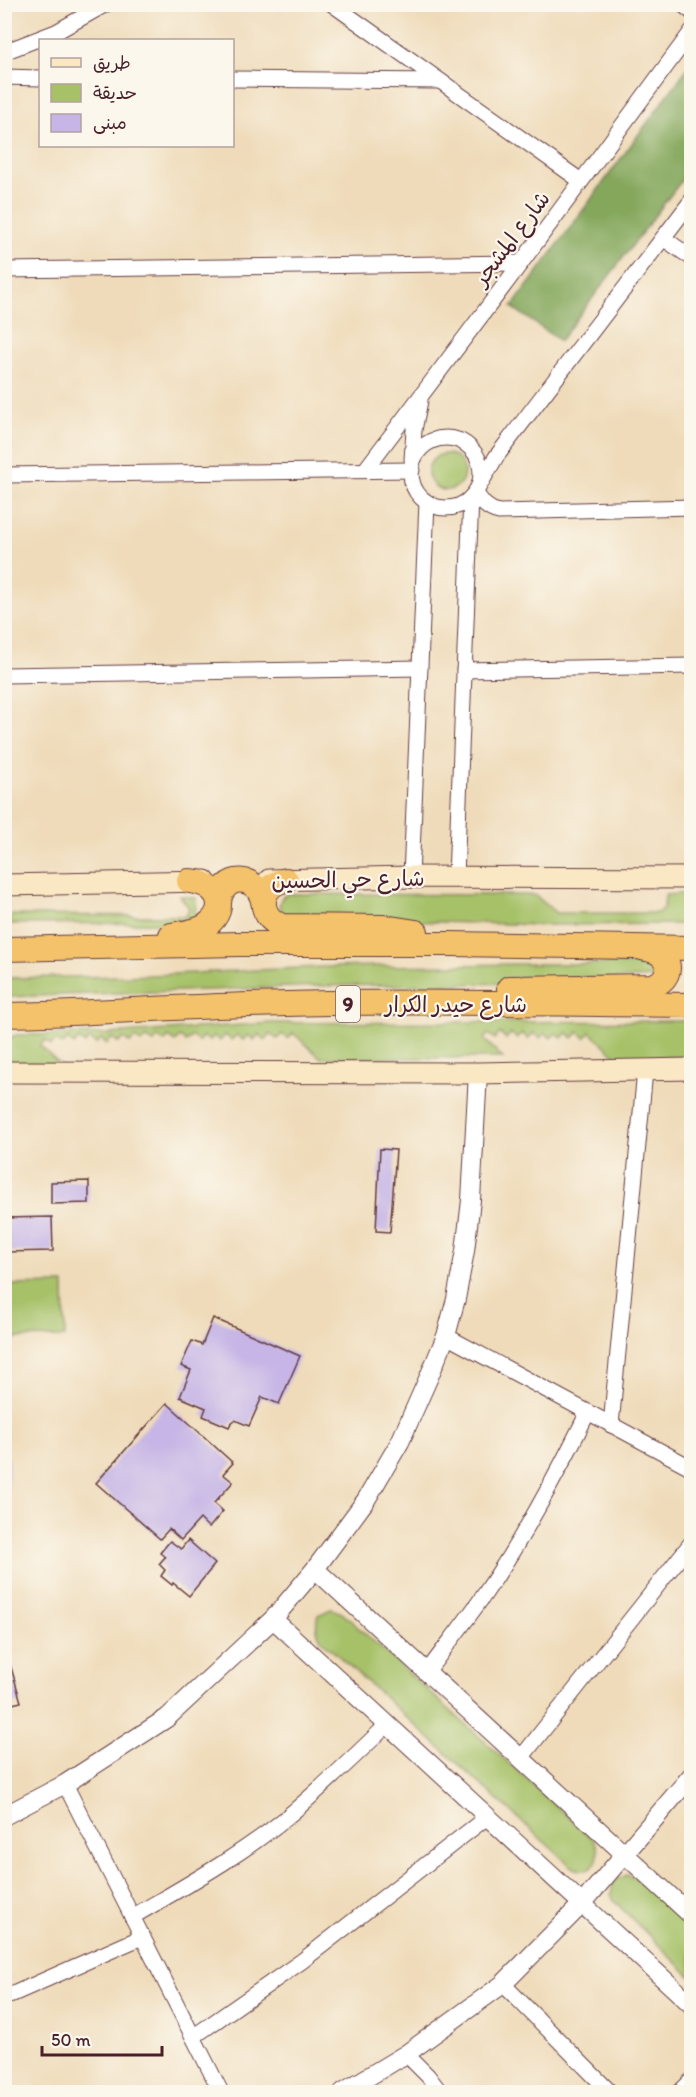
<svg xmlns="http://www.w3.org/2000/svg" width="696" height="2097" viewBox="0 0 696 2097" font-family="Itim,'Playpen Sans Arabic',sans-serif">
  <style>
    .green { fill: #a6c168; stroke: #78704a; stroke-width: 1.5 }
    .forest { fill: #84a75c; stroke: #676344; stroke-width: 1.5 }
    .building { fill: #c6b5e6 }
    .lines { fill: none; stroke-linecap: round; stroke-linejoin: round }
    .minor-casing { stroke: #633b40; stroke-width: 17 }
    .tertiary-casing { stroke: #633b40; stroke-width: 20 }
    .secondary-casing { stroke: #633b40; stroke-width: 23 }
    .trunk-casing { stroke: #633b40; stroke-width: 26 }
    .minor { stroke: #fff; stroke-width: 15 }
    .tertiary { stroke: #fff; stroke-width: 18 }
    .secondary { stroke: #fae7c3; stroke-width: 21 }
    .trunk { stroke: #f3c26a; stroke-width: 24 }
    .labels { text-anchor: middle; stroke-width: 4.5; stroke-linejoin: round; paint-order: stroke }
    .shield { fill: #fbf7ec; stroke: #7f6065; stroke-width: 1.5 }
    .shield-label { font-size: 21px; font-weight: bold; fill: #4a1f2b }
    .street-label { font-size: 22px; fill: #4a1f2b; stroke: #fbf7ec }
  </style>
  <rect width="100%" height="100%" fill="#fbf7ec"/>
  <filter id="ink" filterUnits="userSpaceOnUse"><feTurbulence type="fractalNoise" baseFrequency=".0167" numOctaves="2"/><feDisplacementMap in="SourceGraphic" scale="12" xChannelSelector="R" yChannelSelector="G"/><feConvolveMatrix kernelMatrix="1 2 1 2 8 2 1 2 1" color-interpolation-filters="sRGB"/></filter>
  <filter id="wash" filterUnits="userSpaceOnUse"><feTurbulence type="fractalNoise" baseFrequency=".008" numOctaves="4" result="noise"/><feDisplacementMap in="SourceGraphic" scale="24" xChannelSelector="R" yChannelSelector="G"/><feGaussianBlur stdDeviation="1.35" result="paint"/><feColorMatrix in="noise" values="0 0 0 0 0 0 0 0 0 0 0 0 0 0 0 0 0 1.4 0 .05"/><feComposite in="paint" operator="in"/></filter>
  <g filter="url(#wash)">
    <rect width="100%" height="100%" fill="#efdbba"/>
    <!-- green -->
    <g class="green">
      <circle cx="446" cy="472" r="18"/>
      <polygon points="691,893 692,924 541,925 297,918 284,914 279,905 282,897 288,894 535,895 556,913 658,913 664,907 665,895"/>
      <polygon points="180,896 196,898 195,923 5,924 4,915 186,916 189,908"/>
      <polygon points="518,964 641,964 655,967 657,972 656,977 526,983 320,986 5,997 4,978 130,976 322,967"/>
      <polygon points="691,1021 691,1058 617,1057 590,1032 585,1038 579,1032 573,1038 567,1032 562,1038 556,1033 551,1038 545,1033 540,1038 534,1033 528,1039 522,1033 517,1039 511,1033 506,1039 500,1033 495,1039 488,1034 484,1039 503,1058 321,1058 293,1033 288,1039 282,1034 277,1039 270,1034 265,1040 259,1034 254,1040 248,1035 243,1040 237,1035 231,1040 225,1035 220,1041 214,1036 209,1041 203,1036 198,1042 192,1036 186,1042 180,1037 175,1042 169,1037 164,1042 158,1037 153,1043 146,1037 141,1043 135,1038 130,1043 124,1038 119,1043 112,1038 107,1044 101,1039 96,1044 90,1039 85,1044 79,1039 74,1045 68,1039 62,1045 56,1040 51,1045 45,1040 40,1046 60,1065 8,1062 5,1060 5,1039 17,1035 108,1034 273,1023"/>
      <polygon points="64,1284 65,1337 5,1338 5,1285"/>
      <path d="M 331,1609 L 342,1613 L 594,1840 C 605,1859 591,1879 571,1866 L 322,1641 C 316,1632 315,1624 318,1615 Z"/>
      <polygon points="627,1875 638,1879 691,1930 691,1977 614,1901 611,1894 614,1880"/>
    </g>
    <!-- forest -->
    <polygon class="forest" points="691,63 691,168 560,341 512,307"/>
    <g id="blocks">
      <!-- building -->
      <g class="building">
        <polygon points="380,1149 396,1150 390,1232 376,1231"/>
        <polygon points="89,1181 89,1203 51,1204 51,1182"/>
        <polygon points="52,1217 53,1251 4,1252 4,1218"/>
        <polygon points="213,1318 300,1356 279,1404 262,1397 249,1426 235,1420 231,1423 229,1427 203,1416 206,1408 180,1397 191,1370 181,1366 192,1341 202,1345"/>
        <polygon points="167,1403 233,1463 223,1474 233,1482 214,1503 223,1511 209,1528 200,1519 181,1540 169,1529 160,1539 96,1483"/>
        <polygon points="4,1457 9,1457 8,1491 4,1491"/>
        <polygon points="188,1540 215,1564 189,1596 173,1583 172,1585 161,1576 165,1570 159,1564 165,1557 160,1553 170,1541 181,1549"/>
        <polygon points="4,1643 21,1702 4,1706"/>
      </g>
    </g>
  </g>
  <g filter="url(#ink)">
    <use href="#blocks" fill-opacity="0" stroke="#633b40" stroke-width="1.5"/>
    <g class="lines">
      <defs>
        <g id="minor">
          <polyline points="332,4 581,181"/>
          <polyline points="682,4 692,12"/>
          <polyline points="4,52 56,32 106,4"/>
          <polyline points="4,77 40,78"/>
          <polyline points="232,79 440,81"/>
          <polyline points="663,238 692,258"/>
          <polyline points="4,270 521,263"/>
          <circle cx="446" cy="473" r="35"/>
          <polyline points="412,460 414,430 420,401"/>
          <polyline points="365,470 521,263 692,31"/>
          <polyline points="4,475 412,470"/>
          <polyline points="478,488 496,457 692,200"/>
          <path d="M 475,492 C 482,502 486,509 499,512 L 692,507"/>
          <polyline points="464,670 692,666"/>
          <polyline points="4,675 420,668"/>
          <polyline points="411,877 427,502"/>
          <polyline points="456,877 471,497"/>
          <polyline points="446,1336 692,1468"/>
          <polyline points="611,1425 645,1071"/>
          <path d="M 427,1672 C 446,1646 466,1621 484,1595 C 524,1537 557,1475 588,1412"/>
          <polyline points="521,1758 692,1542"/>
          <polyline points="65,1784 221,2092"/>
          <path d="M 132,1917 C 185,1886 240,1856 287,1817 C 322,1788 355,1756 388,1724"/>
          <polyline points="503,1984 610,2092"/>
          <polyline points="4,1998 142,1937"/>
          <polyline points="193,2037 302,1961 487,1817"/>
          <polyline points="406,2054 428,2076 440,2092"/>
        </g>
        <g id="tertiary">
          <polyline points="315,1569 692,1916"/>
          <polyline points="273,1619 692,2005"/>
          <polyline points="4,1816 65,1784 167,1718 273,1619 315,1569 366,1500 400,1442 428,1379 446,1336 456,1299 465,1251 471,1200 478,1073"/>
          <polyline points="343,2092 406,2054 503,1984 582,1904 692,1775"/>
          <polyline points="682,2092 692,2082"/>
        </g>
        <g id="secondary">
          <polyline points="269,880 411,877 692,878"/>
          <polyline points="4,885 205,881"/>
          <polyline points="4,1072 478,1073 692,1069"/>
        </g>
        <g id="trunk">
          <path d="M 286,880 C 258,885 256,916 282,926 L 384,927 L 416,932"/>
          <path d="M 219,903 C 221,873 260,872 264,906"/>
          <path d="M 171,935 C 182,933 197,932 207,925 C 231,907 216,882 189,881"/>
          <polyline points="4,949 239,944 450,944 692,948"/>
          <path d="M 509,988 L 652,986 C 666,982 675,966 661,955 C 656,950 649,950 642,948"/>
          <path d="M 4,1015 C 87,1014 168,1007 250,1005 C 397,1000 544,1004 692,1005"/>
        </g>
      </defs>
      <!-- minor casing -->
      <use href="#minor" class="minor-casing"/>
      <!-- tertiary casing -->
      <use href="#tertiary" class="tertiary-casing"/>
      <!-- secondary casing -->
      <use href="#secondary" class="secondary-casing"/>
      <!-- trunk casing -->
      <use href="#trunk" class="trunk-casing"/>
      <!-- minor -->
      <use href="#minor" class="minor"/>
      <!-- tertiary -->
      <use href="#tertiary" class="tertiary"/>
      <!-- secondary -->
      <use href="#secondary" class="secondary"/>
      <!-- trunk -->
      <use href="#trunk" class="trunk"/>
    </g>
  </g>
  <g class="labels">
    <!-- shield labels -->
    <rect class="shield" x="336" y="986" width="24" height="36" rx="4.5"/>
    <g class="shield-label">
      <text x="348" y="1011">9</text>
    </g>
    <!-- street labels -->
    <g class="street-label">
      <text transform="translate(511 238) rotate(-53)" y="8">شارع المشجر</text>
      <text transform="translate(348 879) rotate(-1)" y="8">شارع حي الحسين</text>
      <text x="456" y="1012">شارع حيدر الكرار</text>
    </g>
  </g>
  <!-- margin -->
  <rect width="696" height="2097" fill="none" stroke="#fbf7ec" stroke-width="24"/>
  <!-- legend -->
  <rect x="39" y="39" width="195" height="108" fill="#fbf7ec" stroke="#b4a19f" stroke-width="1.5"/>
  <rect x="51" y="58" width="30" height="9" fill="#fae7c3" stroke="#b4a19f" stroke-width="1.5"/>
  <text x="93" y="69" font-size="18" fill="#4a1f2b">طريق</text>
  <rect x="51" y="84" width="30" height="18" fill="#a6c168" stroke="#b4a19f" stroke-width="1.5"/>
  <text x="93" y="99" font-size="18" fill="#4a1f2b">حديقة</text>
  <rect x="51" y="114" width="30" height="18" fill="#c6b5e6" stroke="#b4a19f" stroke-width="1.5"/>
  <text x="93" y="129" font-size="18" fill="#4a1f2b">مبنى</text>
  <!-- scale -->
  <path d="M42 2046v9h120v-9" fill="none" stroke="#4a1f2b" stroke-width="3"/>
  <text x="51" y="2046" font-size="18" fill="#4a1f2b" stroke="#fbf7ec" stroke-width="4.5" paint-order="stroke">50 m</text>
</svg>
